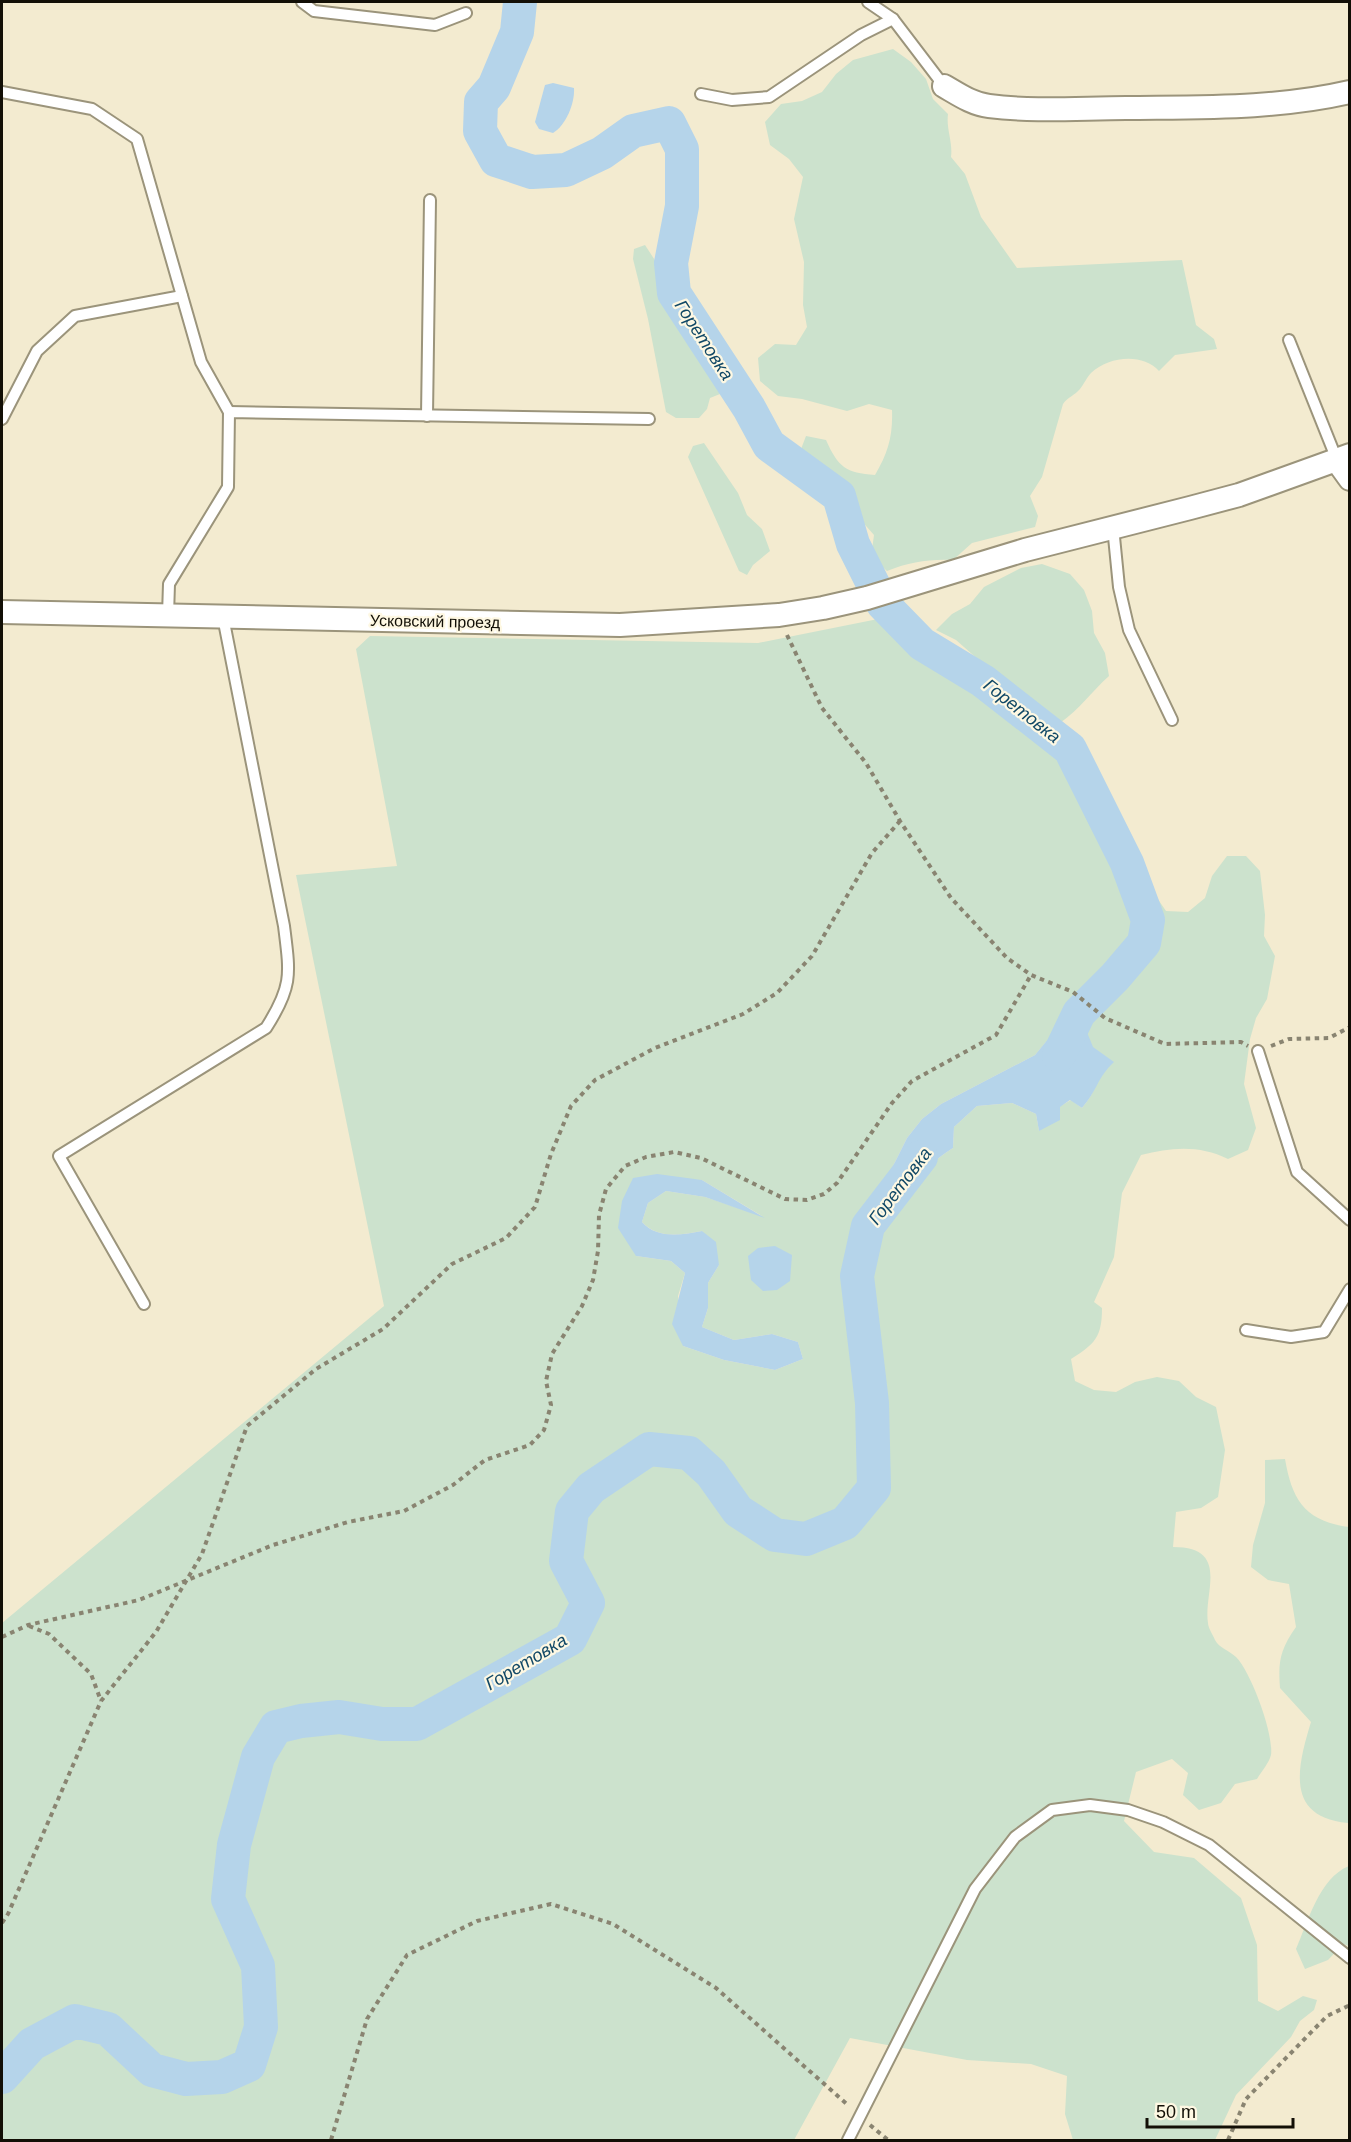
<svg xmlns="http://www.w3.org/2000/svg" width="1351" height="2142" viewBox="0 0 1351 2142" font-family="Helvetica,sans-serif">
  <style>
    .green { fill: #cce2cd; fill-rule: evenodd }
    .water { fill: #b5d4ea }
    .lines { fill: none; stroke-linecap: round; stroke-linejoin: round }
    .river { stroke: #b5d4ea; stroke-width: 34 }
    .service-casing { stroke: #9b947b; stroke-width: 14 }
    .minor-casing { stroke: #9b947b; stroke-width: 26 }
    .path { stroke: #898471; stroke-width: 4; stroke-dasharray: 4.5 4.5; stroke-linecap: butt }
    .service { stroke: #fff; stroke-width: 10 }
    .minor { stroke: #fff; stroke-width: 22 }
    .labels { text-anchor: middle; stroke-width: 4.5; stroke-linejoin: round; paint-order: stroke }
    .street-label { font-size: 16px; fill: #120f06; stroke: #fef8e3 }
    .water-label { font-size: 18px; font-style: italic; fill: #114866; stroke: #fef8e3 }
  </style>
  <rect width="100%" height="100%" fill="#f3ebd0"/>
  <!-- green -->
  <g class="green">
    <path d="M 893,49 L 911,62 L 926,79 L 933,99 L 948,114 C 946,129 953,142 951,157 L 965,174 L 981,217 L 1017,268 L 1182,260 L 1196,325 L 1214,339 L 1217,349 L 1175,355 L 1159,371 C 1143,353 1109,356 1091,373 C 1087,377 1084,384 1080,389 C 1075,395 1068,397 1063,404 L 1042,477 L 1030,496 L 1038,516 L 1035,527 L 972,543 L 953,560 C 928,559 910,562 887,571 L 871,557 L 874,535 L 831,486 L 813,474 L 798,457 L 806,436 L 826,440 C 838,467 846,473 875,475 C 888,453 893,436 892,410 L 869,404 L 847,411 L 802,399 L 778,396 L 760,381 L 758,358 L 775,344 L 796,345 L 807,327 L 803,305 L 804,262 L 794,219 L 803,177 L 789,159 L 770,145 L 765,122 L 781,104 L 802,101 L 822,92 L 836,74 L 853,60 Z"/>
    <polygon points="645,245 658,265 688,340 703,355 720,394 710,398 707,409 699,418 676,418 666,412 648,319 633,259 634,249"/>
    <polygon points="704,443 738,493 747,515 762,529 770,551 753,565 747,575 739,571 688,457 693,446"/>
    <path d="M 1042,564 L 1070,574 L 1084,590 L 1092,611 L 1094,633 L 1105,653 L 1109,676 C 1091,692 1080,709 1060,723 L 1039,714 L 1024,697 L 1006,684 L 956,640 L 936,630 L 952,614 L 970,604 L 984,587 L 1021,568 Z"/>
    <path d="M 878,619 L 883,621 L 894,638 L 963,677 L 1046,743 L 1088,801 L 1121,874 L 1142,876 L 1166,911 L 1188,912 L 1205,898 L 1212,876 L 1227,856 L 1246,856 L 1260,871 L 1265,915 L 1264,936 L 1275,956 L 1267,999 L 1256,1018 L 1250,1039 L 1244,1084 L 1256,1128 L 1248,1150 L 1228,1159 C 1200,1145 1172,1147 1141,1155 L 1122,1193 L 1114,1257 L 1094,1302 L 1102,1308 C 1102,1337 1095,1344 1071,1359 L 1075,1381 L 1094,1390 L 1116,1392 L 1135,1382 L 1157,1377 L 1179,1381 L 1196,1397 L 1216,1407 L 1225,1450 L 1218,1497 L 1201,1508 L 1176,1512 L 1173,1547 C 1231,1547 1203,1593 1208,1623 C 1208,1628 1213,1635 1215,1640 C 1219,1648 1230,1651 1236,1657 C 1251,1672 1274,1734 1271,1755 C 1269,1763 1261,1772 1257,1779 L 1235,1784 L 1221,1803 L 1199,1810 L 1183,1795 L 1188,1773 L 1172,1759 L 1136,1772 L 1124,1821 L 1154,1852 L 1194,1858 L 1241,1898 L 1257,1945 L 1258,2001 L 1278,2011 L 1303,1996 L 1317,2000 L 1314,2010 L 1300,2021 L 1291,2037 L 1236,2095 L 1215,2140 L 1073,2140 L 1065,2114 L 1067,2076 L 1031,2064 L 967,2060 L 850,2038 L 794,2140 L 2,2140 L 2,1623 L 384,1306 L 296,875 L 397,866 L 356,649 L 370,636 L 758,643 ZM 1076,1006 C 1079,1013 1081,1021 1084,1028 C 1098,1060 1107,1079 1082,1108 L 1071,1100 L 1059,1107 L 1039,1131 L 1036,1114 L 1012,1103 L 977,1106 L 954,1127 L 953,1148 C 935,1160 915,1174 907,1195 L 886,1192 L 878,1196 L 907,1138 L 922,1119 L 941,1104 L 1035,1055 ZM 633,1178 L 702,1180 L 762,1216 L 705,1197 L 666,1191 L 648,1203 L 642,1222 C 658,1239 680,1235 702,1231 L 719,1265 L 708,1283 L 708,1308 L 702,1327 L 734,1340 L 772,1334 L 798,1342 L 803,1359 L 775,1370 L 724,1360 L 683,1346 L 678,1296 L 685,1273 L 671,1261 L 636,1256 Z"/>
    <path d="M 1285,1459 C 1292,1500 1305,1521 1349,1527 L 1348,1823 C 1285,1817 1297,1768 1311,1722 L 1280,1688 C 1278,1661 1280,1650 1296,1627 L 1289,1584 L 1268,1580 L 1251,1567 L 1253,1545 L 1265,1503 L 1265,1460 Z"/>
    <path d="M 1349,1866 L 1349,1946 L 1343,1944 L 1328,1960 L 1305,1969 L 1296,1949 C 1308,1922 1319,1878 1349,1866 Z"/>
  </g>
  <!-- water -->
  <g class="water">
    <path d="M 553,83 L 574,88 C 575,103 566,125 553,133 L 539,129 L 535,122 L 545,85 Z"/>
    <path d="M 1076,1005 L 1093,1047 L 1114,1062 C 1097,1078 1097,1091 1082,1108 L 1070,1100 L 1060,1107 L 1060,1120 L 1039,1131 L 1036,1114 L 1012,1103 L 977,1106 L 954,1127 L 953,1148 C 935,1160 915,1174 907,1195 L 886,1192 L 878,1196 L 907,1138 L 922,1119 L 941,1104 L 1035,1055 Z"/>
    <path d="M 657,1174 L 702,1180 L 765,1218 L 705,1197 L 666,1191 L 648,1203 L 642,1222 C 657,1239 681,1235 702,1231 L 716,1242 L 719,1265 L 708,1283 L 708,1308 L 702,1327 L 734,1340 L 772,1334 L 798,1342 L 803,1359 L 775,1370 L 724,1360 L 683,1346 L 672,1324 L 685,1273 L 671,1261 L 636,1256 L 618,1228 L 622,1201 L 633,1178 Z"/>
    <polygon points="775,1246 792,1255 790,1281 777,1290 763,1291 751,1280 748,1256 758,1248"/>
  </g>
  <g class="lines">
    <!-- river -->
    <g class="river">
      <polyline points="520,2 517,32 494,87 481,102 480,131 496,160 532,172 566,170 602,153 633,131 669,123 682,149 682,206 671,263 674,293 749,408 769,445 839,496 853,544 883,604 922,644 983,681 1070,749 1127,863 1148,920 1144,943 1115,977 1079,1013 1059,1055"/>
      <polyline points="2,2077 32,2044 75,2021 108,2029 152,2070 186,2079 222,2077 249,2065 261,2027 258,1966 228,1899 234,1845 258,1757 276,1727 301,1721 339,1717 382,1724 417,1724 570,1639 588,1603 566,1561 572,1511 591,1488 649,1449 689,1453 711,1473 738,1511 775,1535 806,1539 845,1523 874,1488 872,1403 857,1276 868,1226 921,1157"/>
    </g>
    <defs>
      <g id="service">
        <polyline points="302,2 314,11 435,25 466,13"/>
        <polyline points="868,2 893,19 944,86"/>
        <polyline points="2,92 92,109 137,139 201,362 229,412"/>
        <polyline points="701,94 732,100 769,97 861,35 893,19"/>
        <polyline points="1289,340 1337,460"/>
        <polyline points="427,416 430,200"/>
        <polyline points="2,419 37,351 75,316 182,296"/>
        <polyline points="1113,527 1119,587 1129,630 1172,720"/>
        <polyline points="168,615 169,584 228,487 229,412 649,419"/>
        <polyline points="1258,1051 1297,1172 1350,1220"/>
        <path d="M 144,1304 L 59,1156 L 266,1028 C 293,986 290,974 284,926 L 223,617"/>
        <polyline points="1246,1330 1291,1337 1324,1332 1350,1289"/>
        <polyline points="848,2140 975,1889 1015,1837 1052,1810 1090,1805 1128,1810 1163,1822 1209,1845 1350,1958"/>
      </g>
      <g id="minor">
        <path d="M 944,86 C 958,94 972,104 989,106 C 1034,112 1082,108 1126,108 C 1200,107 1277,109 1350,92"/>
        <polyline points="1337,461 1350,479"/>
        <polyline points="2,612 620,625 779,615 823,608 867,598 1025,550 1190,508 1239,495 1350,455"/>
      </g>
    </defs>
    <!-- service casing -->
    <use href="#service" class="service-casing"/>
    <!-- minor casing -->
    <use href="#minor" class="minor-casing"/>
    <!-- path -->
    <g class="path">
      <polyline points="787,635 822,708 866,763 900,821 951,898 1007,958 1031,975 1073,992 1105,1018 1165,1044 1241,1042 1248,1046"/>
      <polyline points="1271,1046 1289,1039 1329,1038 1350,1027"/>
      <polyline points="29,1626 49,1634 91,1674 101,1701"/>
      <polyline points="2,1637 28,1625 139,1600 273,1545 348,1522 404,1511 453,1485 485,1460 530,1445 544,1430 551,1405 546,1381 552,1354 582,1306 593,1280 598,1251 599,1215 606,1189 625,1166 646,1157 674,1152 701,1158 785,1199 807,1200 824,1194 837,1183 892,1103 912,1081 996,1035 1031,975"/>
      <polyline points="2,1923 8,1914 101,1701 156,1632 202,1554 247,1426 316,1369 383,1329 452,1264 506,1238 535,1207 551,1154 571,1106 595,1080 655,1048 743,1014 777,993 812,956 872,853 900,821"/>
      <polyline points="870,2125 888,2140"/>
      <polyline points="331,2140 367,2019 407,1955 477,1921 551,1904 613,1924 716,1988 849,2106"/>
      <polyline points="1228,2140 1246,2099 1327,2016 1350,2005"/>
    </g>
    <!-- service -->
    <use href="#service" class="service"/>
    <!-- minor -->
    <use href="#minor" class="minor"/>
  </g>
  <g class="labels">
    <!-- street labels -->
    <g class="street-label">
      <text transform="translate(435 621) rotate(1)" y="6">Усковский проезд</text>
    </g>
    <!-- water labels -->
    <g class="water-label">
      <text transform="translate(704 340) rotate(57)" y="6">Горетовка</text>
      <text transform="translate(1022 711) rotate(38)" y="6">Горетовка</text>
      <text transform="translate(900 1186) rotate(-53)" y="6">Горетовка</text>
      <text transform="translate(526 1662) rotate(-31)" y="6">Горетовка</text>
    </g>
  </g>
  <!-- border -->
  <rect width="1351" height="2142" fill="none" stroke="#120f06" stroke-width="6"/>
  <!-- scale -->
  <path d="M1147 2118v9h146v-9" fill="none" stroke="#120f06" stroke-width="3"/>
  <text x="1156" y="2118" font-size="18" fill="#120f06" stroke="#fef8e3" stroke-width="4.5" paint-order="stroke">50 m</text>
</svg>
